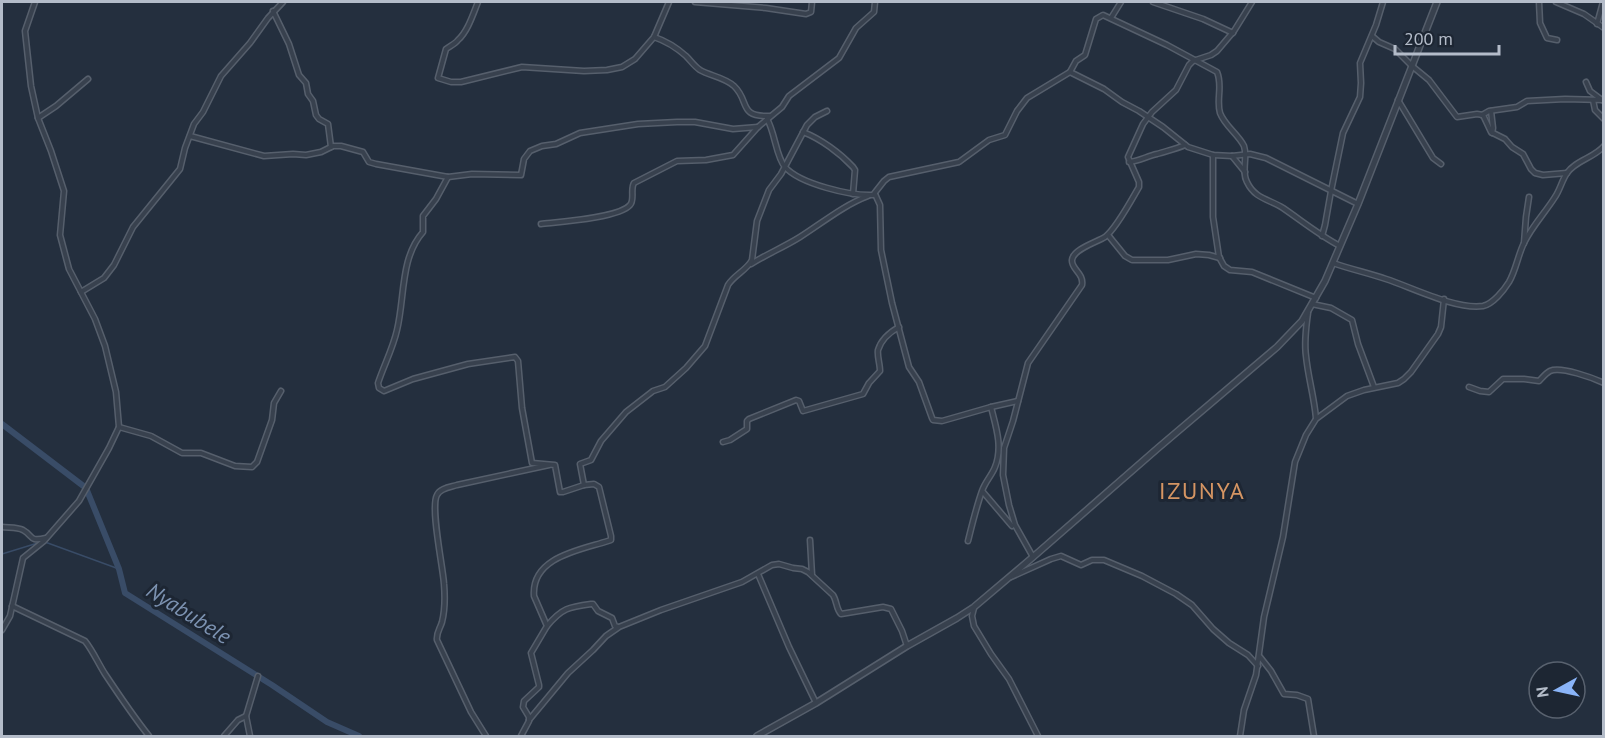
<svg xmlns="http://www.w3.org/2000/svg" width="1605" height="738" viewBox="0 0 1605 738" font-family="'PT Sans',sans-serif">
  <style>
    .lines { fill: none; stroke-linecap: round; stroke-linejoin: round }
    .stream { stroke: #394c67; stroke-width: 1.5 }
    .river { stroke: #394c67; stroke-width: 6 }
    .minor-casing { stroke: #565f6c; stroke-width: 7 }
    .tertiary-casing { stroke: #565f6c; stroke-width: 8 }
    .minor { stroke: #38414e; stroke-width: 4 }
    .tertiary { stroke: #38414e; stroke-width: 5 }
    .labels { text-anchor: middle; stroke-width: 6; stroke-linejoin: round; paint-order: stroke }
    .water-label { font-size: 22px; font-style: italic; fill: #7c92b1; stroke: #1d2633 }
    .quarter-label { font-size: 24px; letter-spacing: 1.5px; fill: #d59563; stroke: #1d2633 }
  </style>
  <rect width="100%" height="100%" fill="#242f3e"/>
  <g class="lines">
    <!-- stream -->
    <g class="stream">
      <polyline points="45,542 119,569"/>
      <polyline points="2,554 41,542"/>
    </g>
    <!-- river -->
    <polyline class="river" points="2,424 86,488 119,569 125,593 272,685 327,722 359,736"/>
    <defs>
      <g id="minor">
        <path d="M 478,2 C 473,14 468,31 458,40 C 455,44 450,46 446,49 L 438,78 L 451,82 L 461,82 L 522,67 L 584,71 L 607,70 L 622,67 L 635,59 L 654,37 L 669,2"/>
        <polyline points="695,2 766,8 806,14 811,12 812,2"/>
        <polyline points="1153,2 1203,19 1233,33"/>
        <polyline points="1539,2 1540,23 1547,38 1557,40"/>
        <polyline points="1556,2 1584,14 1604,28"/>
        <polyline points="273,11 289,44 299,75 306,83 308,94 313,101 316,115 319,119 328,124 331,147"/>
        <polyline points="1111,18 1121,2"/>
        <polyline points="1597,24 1603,2"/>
        <polyline points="1372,36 1379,42 1395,49 1412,66 1429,80 1457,117 1477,114 1483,115 1491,132 1505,139 1512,147 1523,154 1531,169 1535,173 1543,175 1567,173"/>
        <path d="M 654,37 C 666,41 677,48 686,56 C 691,61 694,66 700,70 C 710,76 724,77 734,86 C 750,101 738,117 769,116"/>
        <polyline points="1070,72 1104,89 1122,102 1139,111 1163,127 1188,147 1213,155 1232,156 1250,154 1266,158 1358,204"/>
        <polyline points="1586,82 1590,91 1602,100"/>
        <polyline points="1398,100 1433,158 1441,164"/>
        <polyline points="1593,100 1595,110 1604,119"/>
        <polyline points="1491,111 1493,128 1492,133"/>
        <polyline points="1482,115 1489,111 1517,107 1527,101 1565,99 1604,100"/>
        <polyline points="38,118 56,106 88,79"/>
        <path d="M 767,119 C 775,132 776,157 785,167 C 800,184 851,196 873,195 L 884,181 L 889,177 L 959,162 L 989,140 L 1005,135 L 1017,111 L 1027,98 L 1070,72 L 1076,61 L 1085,55 L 1096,19 L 1103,15 L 1167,45 L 1217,72 C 1223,86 1216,99 1220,113 C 1225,126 1238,134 1244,146 C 1248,158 1241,171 1247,182 C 1255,199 1269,199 1283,208 C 1302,221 1319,235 1340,246"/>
        <path d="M 803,132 C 821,139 840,153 853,167 L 855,170 L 853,194"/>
        <polyline points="190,136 264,156 293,154 306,155 321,152 333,146 341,146 363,152 369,162 376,164 448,177 472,174 521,175 524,159 530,151 542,146 556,144 580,133 638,124 677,122 695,122 733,129 758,127"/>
        <polyline points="1213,155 1213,217 1219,257 1224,266 1230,270 1252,272 1316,298"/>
        <polyline points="1232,156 1245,172"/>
        <path d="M 1129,162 C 1140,161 1147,156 1157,154 C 1166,151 1176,149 1185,145"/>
        <path d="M 448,177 L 436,199 L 423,216 L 423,232 C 400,258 405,297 397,330 C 393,348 384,365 378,383 L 379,388 L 384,391 L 413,379 L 468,364 L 515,357 L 518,361 L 522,408 L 532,463 L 555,465 L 560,492 L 563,492 L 584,485 L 594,484 L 599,487 L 611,536 L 611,540 L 608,541 C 580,550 531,557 534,596 L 547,626 L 531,653 L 539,685 L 539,687 L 524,701 L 523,707 L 529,717 L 529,721 L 521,736"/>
        <polyline points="875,194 880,205 881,250 892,303 909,367 919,382 932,418 933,420 942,421 991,407 1018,401"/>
        <path d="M 541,224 C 558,222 619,218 630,205 C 635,200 630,189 634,183 L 677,161 L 706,160 L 733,155 L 758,127 L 782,107 L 789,96 L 839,58 L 856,28 L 874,12 L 875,2"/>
        <polyline points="1108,235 1125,256 1132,260 1168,260 1196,254 1209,255 1220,258"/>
        <polyline points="1322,236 1325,225 1331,191 1343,133 1360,97 1361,83 1360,63 1376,25 1383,2"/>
        <polyline points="1524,243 1526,217 1529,197"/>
        <path d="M 1333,263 C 1350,269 1368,273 1386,279 C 1411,287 1456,310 1483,306 C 1493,304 1504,290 1509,282 C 1516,270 1518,255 1524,243 C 1532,226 1545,213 1555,197 C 1560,190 1562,180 1567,173 C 1576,160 1594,158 1604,146"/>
        <path d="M 751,264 C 767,254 784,247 800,237 C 822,223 844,205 868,196"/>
        <polyline points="81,292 104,278 114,265 133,227 180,169 185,148 194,124 203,112 221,76 250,43 268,18 283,2"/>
        <polyline points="1312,304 1331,308 1352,320 1358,344 1374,387"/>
        <path d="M 1308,313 C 1306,327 1304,342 1306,356 C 1308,377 1314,396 1316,418"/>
        <path d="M 1469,387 L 1480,391 L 1489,392 L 1503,379 L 1524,379 L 1539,381 C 1542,378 1546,373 1550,371 C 1561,366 1593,378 1604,383"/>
        <polyline points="119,427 151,436 182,453 201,453 235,466 252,467 257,462 272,420 274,403 281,391"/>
        <path d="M 723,442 L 730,440 L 747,429 L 747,421 L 749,419 L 796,400 L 799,401 L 803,411 L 863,394 L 869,383 L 880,371 C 880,364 877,356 878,350 C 881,340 890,332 899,327"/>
        <path d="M 584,485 L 580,464 L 591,460 L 601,441 L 626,412 L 653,391 L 665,387 L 686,368 L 705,346 L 728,285 C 734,275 747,270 752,260 L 757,221 L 769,190 L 781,174 L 807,125 L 815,117 L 827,111"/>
        <polyline points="983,492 1012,526"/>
        <path d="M 2,527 C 8,528 17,527 23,530 C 34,536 28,542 46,538"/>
        <polyline points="810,540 812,575"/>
        <path d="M 968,541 C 972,525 976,508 982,491 C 985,482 992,475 995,467 C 1003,447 996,427 991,407"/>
        <path d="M 1033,557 L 1015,525 L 1009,505 L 1003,475 L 1004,448 L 1013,421 L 1028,363 L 1082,285 C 1084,273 1071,269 1072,260 C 1073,249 1097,242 1105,237 C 1116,229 1132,199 1139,187 L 1139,182 L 1128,157 L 1143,124 L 1152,112 L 1176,90 L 1189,65 L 1193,61 L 1211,55 L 1217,51 L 1234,31 L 1252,2"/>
        <polyline points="758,574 789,647 816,703"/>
        <polyline points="1011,577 1051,559 1061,556 1081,565 1092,560 1104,560 1142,576 1176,594 1192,605 1213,629 1229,643 1248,655 1258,666"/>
        <path d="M 12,606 L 85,641 C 93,651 98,663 105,674 C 119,695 133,716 149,736"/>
        <polyline points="974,608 972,616 974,626 991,654 1009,679 1038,736"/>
        <path d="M 547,626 C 562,608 569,607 591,604 L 593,604 L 598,611 L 612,618 L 615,626 L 618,627"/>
        <polyline points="2,630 10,616 23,558 44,541 79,501 109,448 119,427 116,392 105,346 95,319 69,269 60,235 64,191 51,151 38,118 31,86 25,31 35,2"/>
        <polyline points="1260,657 1271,671 1284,694 1297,695 1308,699 1314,736"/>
        <path d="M 529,720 L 568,673 L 593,650 L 606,636 L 619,627 L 661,610 L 742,582 L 772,565 L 779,564 L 793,568 L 802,569 L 808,572 L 833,595 C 837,601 836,609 841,614 L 883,607 L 891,609 L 902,631 L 907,646"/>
        <polyline points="224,736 238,720 246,716"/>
        <polyline points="250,736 246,716 258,676"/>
        <path d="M 486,736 L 471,712 L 437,640 C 436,633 440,629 442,622 C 445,610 445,596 444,584 C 443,567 430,507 437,495 C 440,488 451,487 457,485 L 549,465"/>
        <polyline points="1240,736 1244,710 1256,675 1264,617 1283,537 1295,462 1306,435 1316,419 1347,396 1364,390 1398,383 1404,379 1411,372 1438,334 1441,327 1444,299"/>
      </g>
      <polyline id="tertiary" points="757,736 816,703 907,646 957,618 974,607 1033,557 1158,448 1277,347 1302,321 1325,281 1358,204 1437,2"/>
    </defs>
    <!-- minor casing -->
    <use href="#minor" class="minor-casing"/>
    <!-- tertiary casing -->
    <use href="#tertiary" class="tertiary-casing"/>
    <!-- minor -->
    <use href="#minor" class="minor"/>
    <!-- tertiary -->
    <use href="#tertiary" class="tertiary"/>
  </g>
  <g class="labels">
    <!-- water labels -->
    <g class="water-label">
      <text transform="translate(189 613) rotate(32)" y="8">Nyabubele</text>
    </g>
    <!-- quarter labels -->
    <g class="quarter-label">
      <text x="1202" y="499">IZUNYA</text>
    </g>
  </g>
  <!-- border -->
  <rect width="1605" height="738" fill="none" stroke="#b4bcc9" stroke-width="6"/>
  <!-- north arrow -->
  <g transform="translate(1557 690) rotate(262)"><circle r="28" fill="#1d2633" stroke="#59626f" stroke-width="1.5"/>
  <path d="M0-4.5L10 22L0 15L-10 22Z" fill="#8ab4f8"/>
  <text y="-9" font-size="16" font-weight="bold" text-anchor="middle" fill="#b4bcc9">N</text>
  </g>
  <!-- scale -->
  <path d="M1395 45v9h104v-9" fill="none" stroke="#b4bcc9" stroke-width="3"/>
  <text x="1404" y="45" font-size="18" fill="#b4bcc9" stroke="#1d2633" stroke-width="4.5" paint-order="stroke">200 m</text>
</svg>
